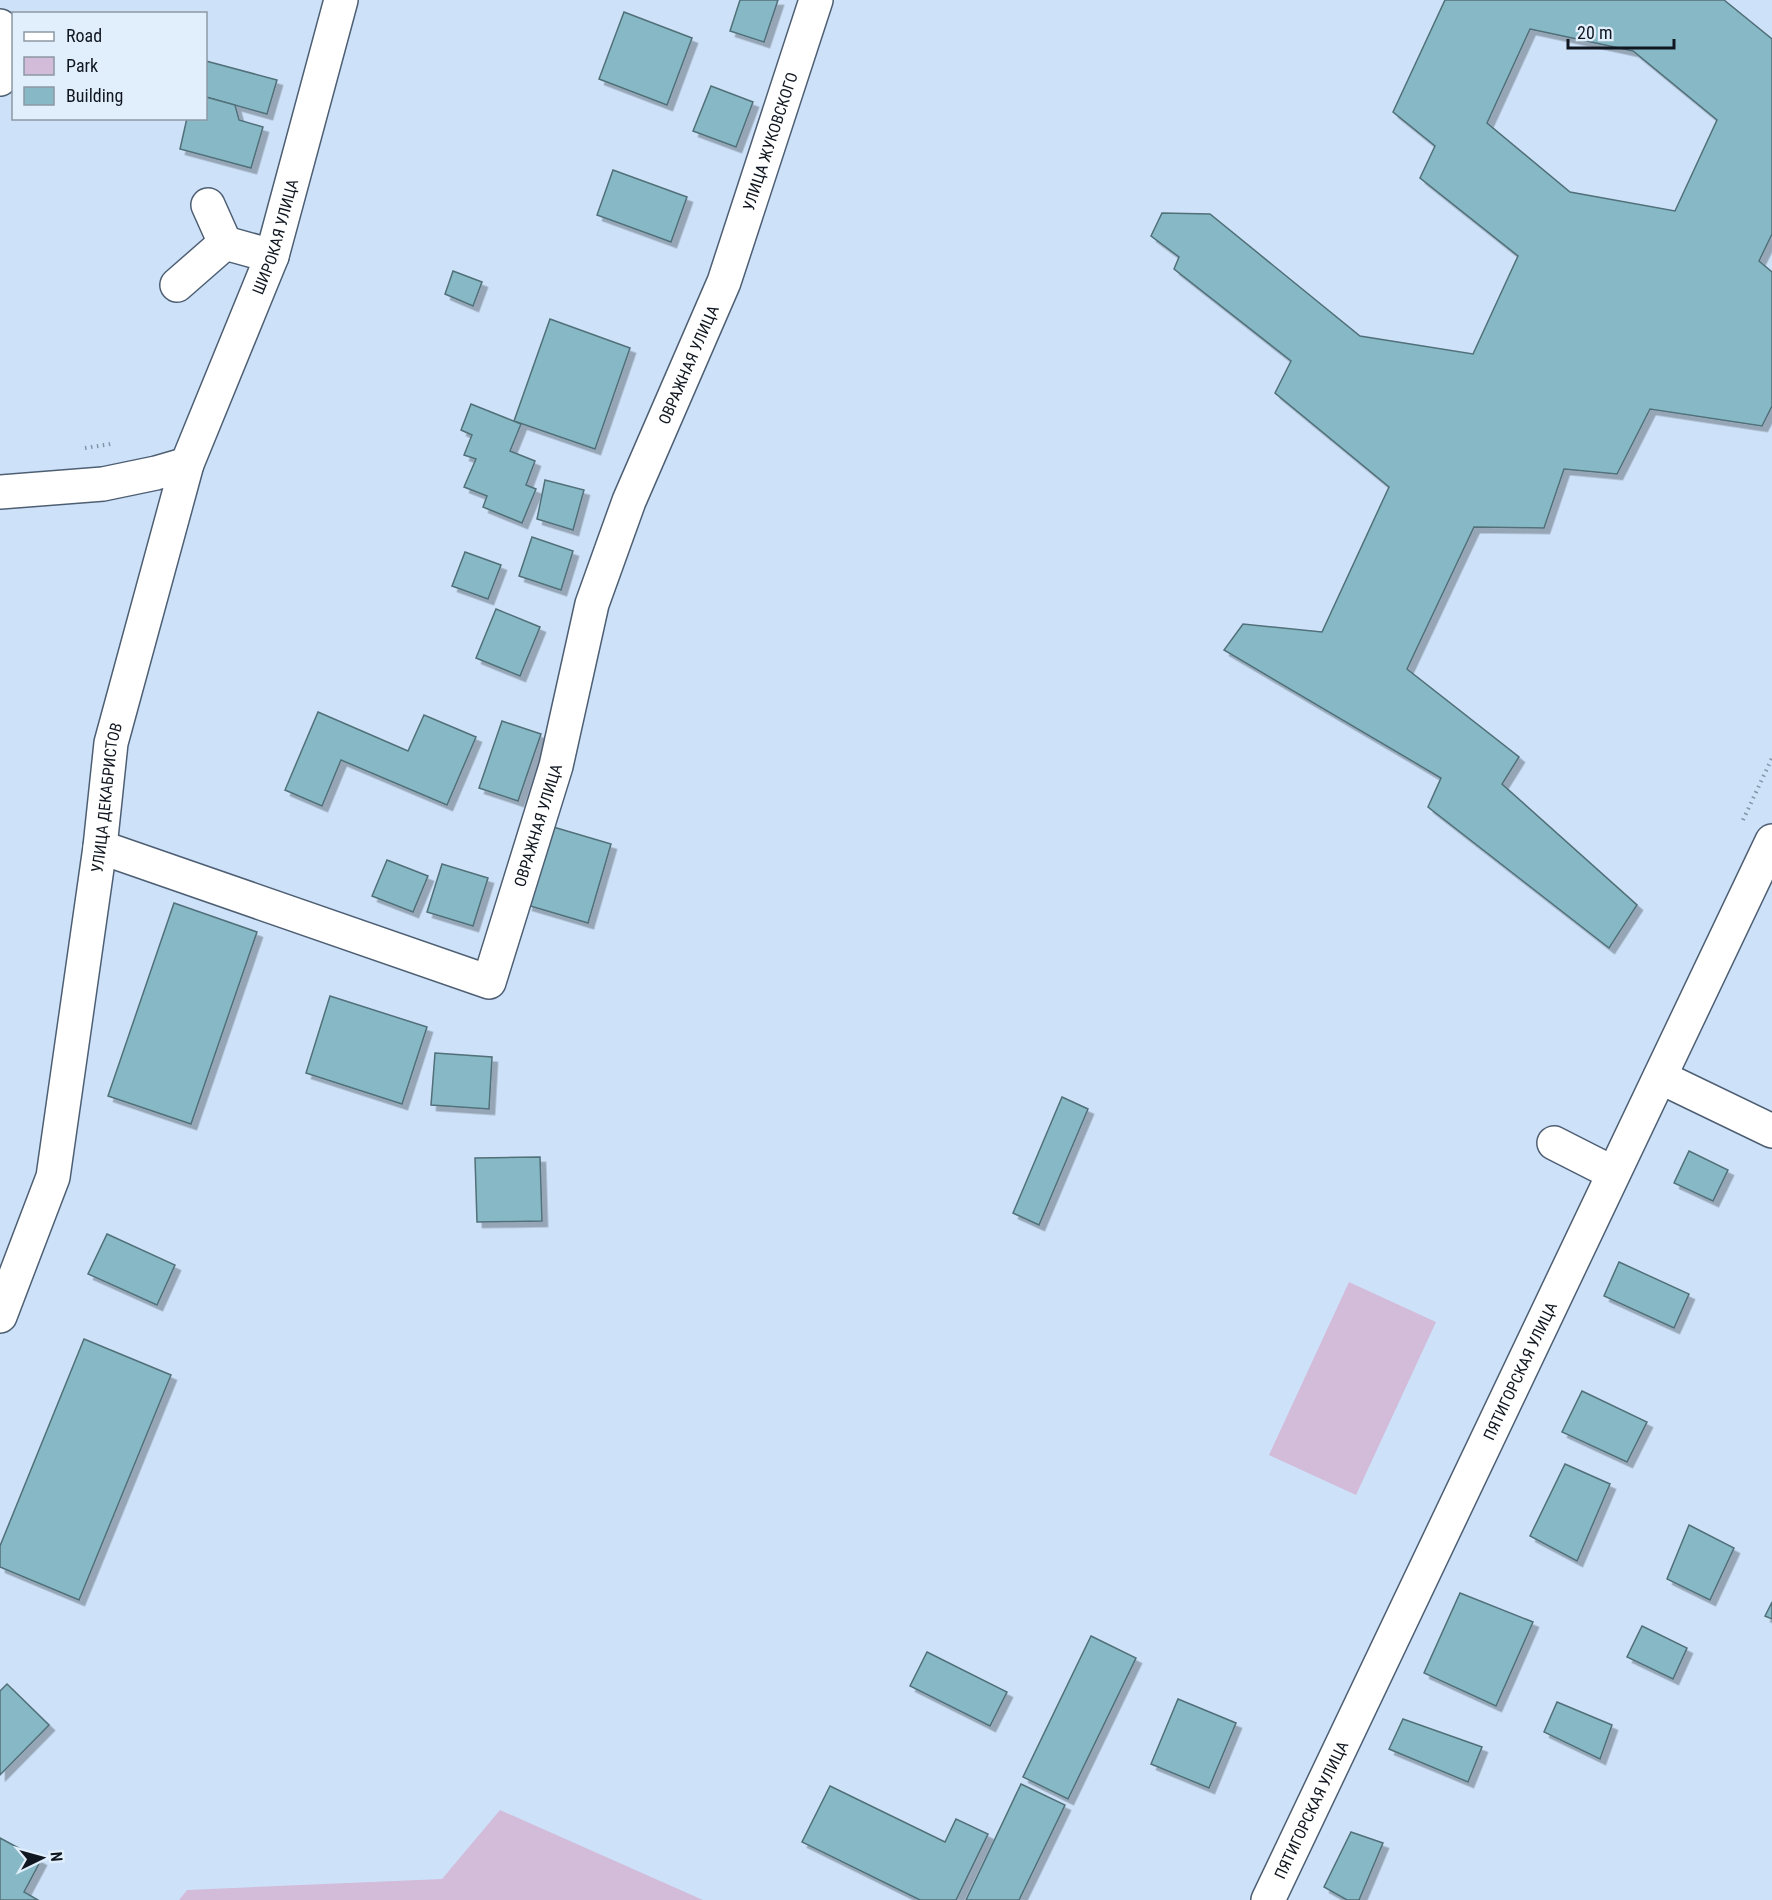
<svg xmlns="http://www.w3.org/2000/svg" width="1772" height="1900" viewBox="0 0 1772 1900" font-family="'Roboto Condensed',sans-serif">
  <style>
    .green { fill: #d3bbda }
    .building { fill: #86b8c6; stroke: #517079; stroke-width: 1.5; fill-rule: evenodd; filter: url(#shadow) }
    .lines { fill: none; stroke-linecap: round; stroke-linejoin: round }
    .minor-casing { stroke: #4e5f73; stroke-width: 36 }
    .path { stroke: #8494a6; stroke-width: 4; stroke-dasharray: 1.5 4.5; stroke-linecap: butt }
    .minor { stroke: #fff; stroke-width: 33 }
    .labels { text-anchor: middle; stroke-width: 6; stroke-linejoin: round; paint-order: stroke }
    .street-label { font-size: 16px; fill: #101720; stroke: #e1eefc }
  </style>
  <defs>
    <filter id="shadow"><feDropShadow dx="5.5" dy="5.5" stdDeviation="0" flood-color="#0004"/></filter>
  </defs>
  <rect width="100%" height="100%" fill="#cde2f9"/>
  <!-- green -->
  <g class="green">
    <polygon points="1349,1282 1436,1322 1356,1495 1269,1455"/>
    <polygon points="500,1810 703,1900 179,1900 187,1890 442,1879"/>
  </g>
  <!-- building -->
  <g class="building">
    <polygon points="740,0 778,0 764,42 730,31"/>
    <path d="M 1445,0 L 1724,0 L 1772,39 L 1772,234 L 1759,261 L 1772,272 L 1772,406 L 1762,426 L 1650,409 L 1617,474 L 1564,469 L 1544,528 L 1474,527 L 1407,669 L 1519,757 L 1502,784 L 1637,905 L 1609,948 L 1428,807 L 1441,778 L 1224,650 L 1243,624 L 1322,632 L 1389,487 L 1275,393 L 1291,361 L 1174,269 L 1179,257 L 1151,236 L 1162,213 L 1210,214 L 1360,336 L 1473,354 L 1518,256 L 1420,178 L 1435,146 L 1393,112 ZM 1530,29 L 1633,51 L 1717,120 L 1675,211 L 1570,192 L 1487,123 Z"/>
    <polygon points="624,12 692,38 667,105 599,79"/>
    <polygon points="206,61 277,80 267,114 206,97"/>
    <polygon points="711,86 753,102 736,147 693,131"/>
    <polygon points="206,97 235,105 239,120 263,127 251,168 180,149 187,118 206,118"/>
    <polygon points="613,170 687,197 671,242 597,215"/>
    <polygon points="453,271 482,282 473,306 445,294"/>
    <polygon points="550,319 630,348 595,449 514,421"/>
    <polygon points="471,404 521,424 510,451 535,461 526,485 536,489 522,523 483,507 487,496 464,487 476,459 464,455 472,435 461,430"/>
    <polygon points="545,480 584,490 573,530 537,519"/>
    <polygon points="532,537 573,551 561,590 519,576"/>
    <polygon points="465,552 501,565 488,599 452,586"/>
    <polygon points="496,609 540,627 520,676 476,658"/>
    <polygon points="318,712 408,751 424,715 476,737 447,805 341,760 322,806 285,790"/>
    <polygon points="502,721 541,734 518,801 479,788"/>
    <polygon points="550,826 611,844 588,923 527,905"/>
    <polygon points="387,860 428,876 413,912 372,896"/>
    <polygon points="442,864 488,878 473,926 427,912"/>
    <polygon points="174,903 257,932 191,1124 108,1096"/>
    <polygon points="330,996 427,1027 402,1104 306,1073"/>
    <polygon points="435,1053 492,1057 489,1109 431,1105"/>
    <polygon points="1062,1097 1088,1109 1039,1225 1013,1213"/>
    <polygon points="1689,1151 1728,1170 1713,1201 1674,1183"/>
    <polygon points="540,1157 542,1221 477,1222 475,1158"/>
    <polygon points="107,1234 175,1265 157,1305 88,1274"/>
    <polygon points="1619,1262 1689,1294 1674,1328 1604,1296"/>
    <polygon points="84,1339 171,1375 79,1600 0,1567 0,1546"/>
    <polygon points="1582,1391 1647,1422 1627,1462 1562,1432"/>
    <polygon points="1565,1464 1610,1484 1577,1561 1530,1536"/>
    <polygon points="1689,1525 1734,1548 1710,1600 1667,1579"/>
    <polygon points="1460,1593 1533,1622 1496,1706 1424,1673"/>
    <polygon points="1772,1602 1772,1619 1765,1616"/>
    <polygon points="1642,1626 1687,1648 1673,1679 1627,1657"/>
    <polygon points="1091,1636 1136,1658 1068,1799 1023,1777"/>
    <polygon points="927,1652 1007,1692 990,1726 910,1686"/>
    <polygon points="7,1684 49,1725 0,1775 0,1691"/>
    <polygon points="1178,1699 1236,1723 1209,1788 1151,1764"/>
    <polygon points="1557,1702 1612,1725 1600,1759 1544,1732"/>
    <polygon points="1403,1719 1482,1747 1468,1782 1389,1749"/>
    <polygon points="1021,1784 1065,1805 1019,1900 966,1900"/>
    <polygon points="830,1786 945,1842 956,1819 988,1834 956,1900 920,1900 802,1842"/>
    <polygon points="1351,1832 1383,1843 1359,1900 1347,1900 1324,1887"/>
    <polygon points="0,1838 41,1860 24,1892 38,1900 0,1900"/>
  </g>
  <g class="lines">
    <defs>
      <g id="minor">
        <polyline points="0,26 4,65 0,79"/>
        <polyline points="208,205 225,243"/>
        <polyline points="177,285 225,243 272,256"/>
        <polyline points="0,492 103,484 156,473 187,464"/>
        <path id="s1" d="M 100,847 L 489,982 L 556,766 L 592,604 L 629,501 L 724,282 L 816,0"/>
        <polyline points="1660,1077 1772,1131"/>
        <polyline points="1554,1143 1613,1173"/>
        <path id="s2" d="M 0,1316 L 53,1177 L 100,847 L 111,743 L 187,464 L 272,256 L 341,0"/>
        <path id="s3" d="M 1268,1900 L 1772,841"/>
      </g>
    </defs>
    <!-- minor casing -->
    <use href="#minor" class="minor-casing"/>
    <!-- path -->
    <g class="path">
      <polyline points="85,448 111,444"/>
      <polyline points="1743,820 1772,758"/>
    </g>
    <!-- minor -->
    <use href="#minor" class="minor"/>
  </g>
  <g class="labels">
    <!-- street labels -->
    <g class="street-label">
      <text dy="6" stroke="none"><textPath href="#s1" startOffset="1300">УЛИЦА ЖУКОВСКОГО</textPath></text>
      <text dy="6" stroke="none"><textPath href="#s2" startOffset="1120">ШИРОКАЯ УЛИЦА</textPath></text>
      <text dy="6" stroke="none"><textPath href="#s1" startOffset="1062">ОВРАЖНАЯ УЛИЦА</textPath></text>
      <text dy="6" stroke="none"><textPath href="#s2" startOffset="532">УЛИЦА ДЕКАБРИСТОВ</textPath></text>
      <text dy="6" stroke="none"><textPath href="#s1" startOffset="576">ОВРАЖНАЯ УЛИЦА</textPath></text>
      <text dy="6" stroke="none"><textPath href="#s3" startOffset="586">ПЯТИГОРСКАЯ УЛИЦА</textPath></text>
      <text dy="6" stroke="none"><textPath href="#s3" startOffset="100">ПЯТИГОРСКАЯ УЛИЦА</textPath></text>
    </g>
  </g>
  <!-- legend -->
  <rect x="12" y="12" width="195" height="108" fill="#e1eefc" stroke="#8d98a4" stroke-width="1.5"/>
  <rect x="24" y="32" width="30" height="9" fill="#ffffff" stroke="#8d98a4" stroke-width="1.5"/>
  <text x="66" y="42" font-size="18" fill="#101720">Road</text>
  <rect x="24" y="57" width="30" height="18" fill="#d3bbda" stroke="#8d98a4" stroke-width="1.5"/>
  <text x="66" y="72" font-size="18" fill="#101720">Park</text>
  <rect x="24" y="87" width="30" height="18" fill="#86b8c6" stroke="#8d98a4" stroke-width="1.5"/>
  <text x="66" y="102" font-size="18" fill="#101720">Building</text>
  <!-- north arrow -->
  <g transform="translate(42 1858) rotate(85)" stroke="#e1eefc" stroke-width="4.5" paint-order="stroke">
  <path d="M0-4.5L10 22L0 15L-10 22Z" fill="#101720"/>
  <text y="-9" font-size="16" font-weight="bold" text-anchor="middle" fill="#101720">N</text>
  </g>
  <!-- scale -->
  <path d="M1568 39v9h106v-9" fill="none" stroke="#101720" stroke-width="3"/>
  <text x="1577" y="39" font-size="18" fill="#101720" stroke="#e1eefc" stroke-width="4.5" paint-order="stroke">20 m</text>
</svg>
